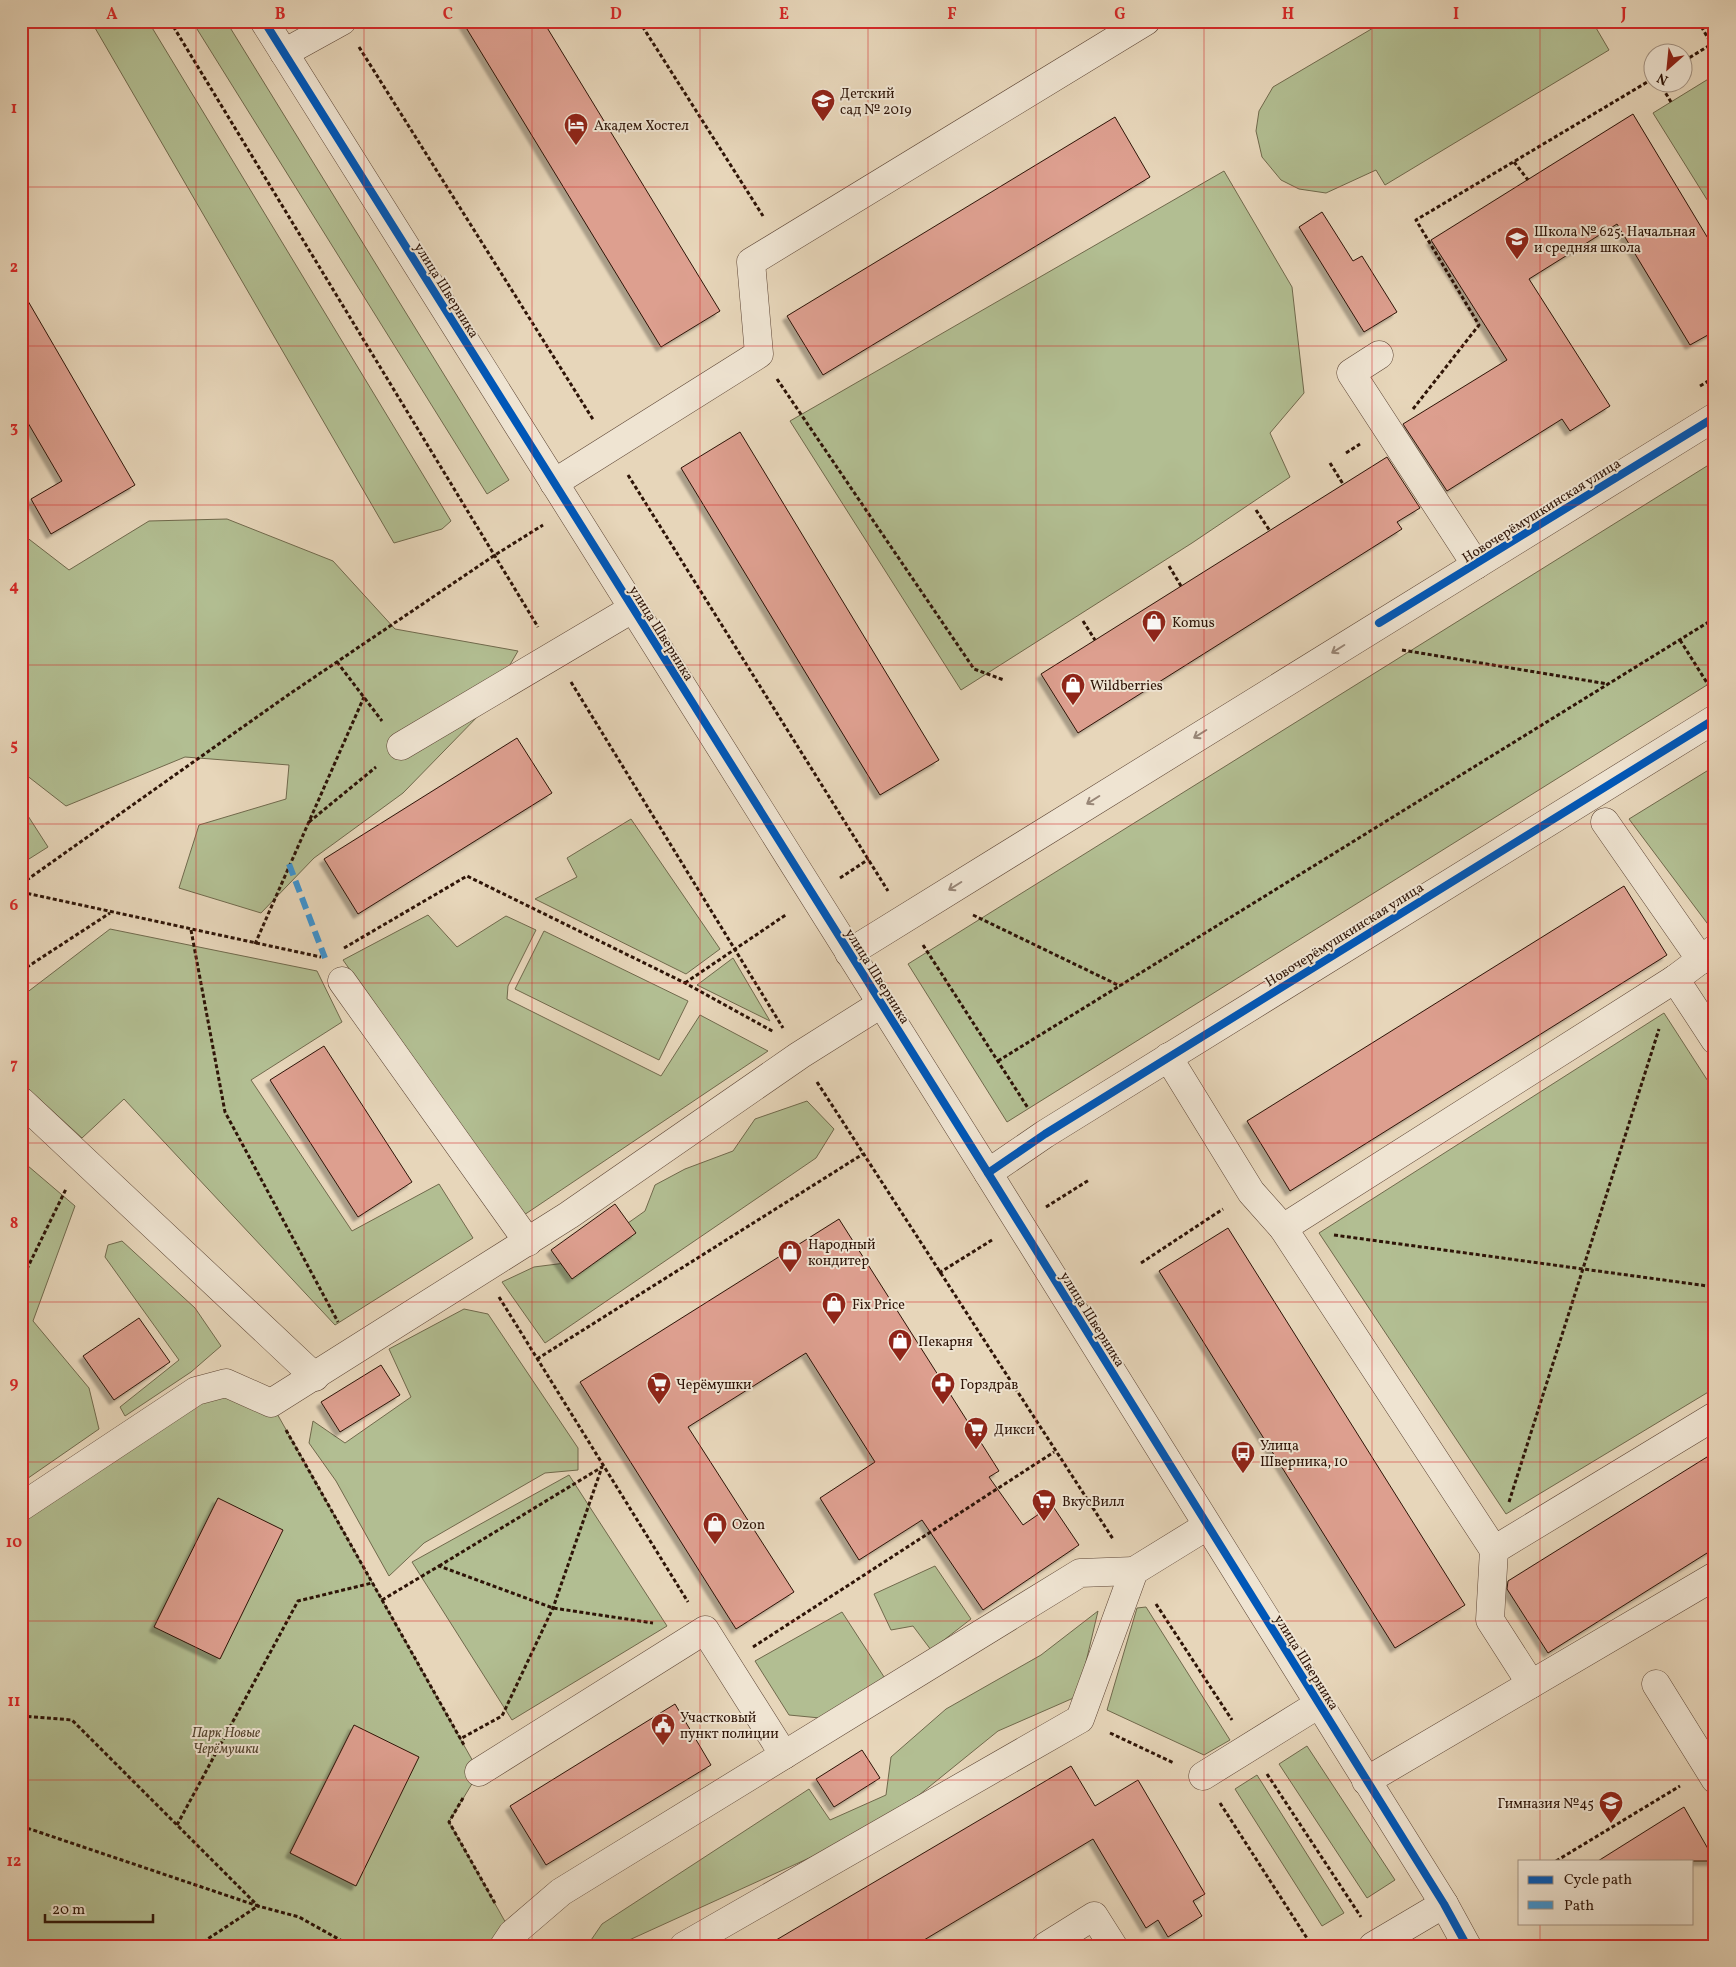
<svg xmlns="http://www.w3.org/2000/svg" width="1736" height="1967" viewBox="0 0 1736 1967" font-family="Vollkorn,serif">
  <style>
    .green { fill: #b2be92; stroke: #70694c }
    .building { fill: #dd9f8f; stroke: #2e1407; filter: url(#shadow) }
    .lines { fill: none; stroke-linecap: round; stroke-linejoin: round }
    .minor-casing { stroke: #5c4434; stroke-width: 29 }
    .path { stroke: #2e1407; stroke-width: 3; stroke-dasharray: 4 2.5; stroke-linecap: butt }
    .minor { stroke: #efe4d2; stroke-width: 28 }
    .quiet { stroke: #3c93d1; stroke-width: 6; stroke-dasharray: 12 6; stroke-linecap: butt }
    .cycleway-casing { stroke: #efe4d2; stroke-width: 11 }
    .cycleway { stroke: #0057b8; stroke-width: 8 }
    .oneway { stroke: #988677 }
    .grid { fill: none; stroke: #d62828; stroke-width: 1; stroke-opacity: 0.55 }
    .labels { text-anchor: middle; stroke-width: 4; stroke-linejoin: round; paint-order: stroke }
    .poi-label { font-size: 14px; fill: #2e1407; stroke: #efe4d2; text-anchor: start }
    .street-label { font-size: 14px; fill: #2e1407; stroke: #efe4d2 }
    .park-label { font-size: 14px; font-style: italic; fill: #564731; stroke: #efe4d2 }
    .neatline { fill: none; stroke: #d62828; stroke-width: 2 }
    .grid-label { font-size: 16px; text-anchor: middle; font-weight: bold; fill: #d62828 }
  </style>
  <defs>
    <filter id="shadow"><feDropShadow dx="-4.5" dy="4.5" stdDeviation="1" flood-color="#0004"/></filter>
  </defs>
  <rect width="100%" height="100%" fill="#e7d6ba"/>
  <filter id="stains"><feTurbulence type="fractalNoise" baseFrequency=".004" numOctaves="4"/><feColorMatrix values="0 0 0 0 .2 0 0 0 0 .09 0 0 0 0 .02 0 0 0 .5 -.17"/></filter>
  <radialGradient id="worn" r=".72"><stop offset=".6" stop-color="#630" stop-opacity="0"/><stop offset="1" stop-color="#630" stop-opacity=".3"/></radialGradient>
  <!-- green -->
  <g class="green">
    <polygon points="91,21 148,21 451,521 442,529 394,543"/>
    <polygon points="192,21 226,21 509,480 487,494"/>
    <polygon points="1385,21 1592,21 1609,50 1385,185 1376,170 1326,193 1299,189 1281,180 1262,157 1256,131 1259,111 1273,87"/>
    <polygon points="1710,78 1715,86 1715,203 1711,206 1653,113"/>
    <polygon points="1224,171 1292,287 1304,393 1270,433 1290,477 1192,543 961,690 790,421"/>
    <polygon points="1715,461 1715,680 1007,1122 908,964"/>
    <polygon points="227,519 333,561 395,629 518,651 483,711 403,793 314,858 261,913 179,888 199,825 286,799 289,765 185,757 66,806 21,771 21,533 69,570 149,521"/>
    <polygon points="1715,766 1715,924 1710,927 1629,819"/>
    <polygon points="21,805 48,847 21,864"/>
    <polygon points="631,819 720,949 686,974 535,899 577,877 567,858"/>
    <polygon points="428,915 457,947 506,916 536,930 508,986 507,999 661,1076 700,1015 768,1051 524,1215 343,960"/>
    <polygon points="110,929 317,971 342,1022 251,1080 352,1231 439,1184 473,1238 335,1325 124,1099 82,1138 21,1082 21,997"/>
    <polygon points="544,931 688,1001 659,1060 515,989"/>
    <polygon points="733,958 770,1021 697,985"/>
    <polygon points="1664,1013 1715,1092 1715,1388 1506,1514 1319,1233"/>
    <polygon points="807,1101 834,1129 816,1158 545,1343 502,1282 534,1267 573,1262 645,1211 655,1185 685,1169 733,1151 755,1119"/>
    <polygon points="21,1160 75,1206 33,1321 89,1388 99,1429 21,1483"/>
    <polygon points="122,1241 195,1308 221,1346 191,1372 125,1416 120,1407 179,1360 105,1257 108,1245"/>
    <polygon points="464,1309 488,1314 578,1448 578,1470 545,1473 424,1543 389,1576 336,1481 309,1443 313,1421 345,1443 411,1397 389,1349"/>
    <polygon points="196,1391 271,1403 479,1772 449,1822 512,1934 504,1946 21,1946 21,1507"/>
    <polygon points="569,1475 667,1626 512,1720 412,1562"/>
    <polygon points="935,1566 971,1619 931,1650 913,1626 891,1630 874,1594"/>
    <polygon points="1146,1607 1230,1740 1204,1755 1107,1710 1137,1608"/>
    <polygon points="1098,1611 1078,1696 998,1731 919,1795 829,1849 616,1946 587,1946 602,1924 809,1789 830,1820 886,1795 891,1757 946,1709 1041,1655"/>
    <polygon points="842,1612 886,1680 820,1718 789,1715 755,1661"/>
    <polygon points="1307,1746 1395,1880 1367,1898 1279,1764"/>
    <polygon points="1257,1775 1344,1913 1322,1926 1235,1789"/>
  </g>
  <!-- building -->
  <g class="building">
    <polygon points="462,21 543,21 720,311 661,347"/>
    <polygon points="1633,114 1715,250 1715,331 1690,345 1617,224 1529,279 1610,406 1570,431 1562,419 1447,491 1403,424 1507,360 1431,240"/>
    <polygon points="1115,117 1150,177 823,375 787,316"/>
    <polygon points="1322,212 1353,261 1362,256 1397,312 1364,332 1299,227"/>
    <polygon points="21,289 135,485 51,534 31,499 62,481 21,411"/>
    <polygon points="740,432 939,760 880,795 681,468"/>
    <polygon points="1387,457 1420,508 1397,522 1402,529 1078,733 1041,674"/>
    <polygon points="517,738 552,793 358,914 324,859"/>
    <polygon points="1624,886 1667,955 1290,1191 1247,1121"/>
    <polygon points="324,1046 412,1182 358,1217 270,1080"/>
    <polygon points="615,1204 636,1233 572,1279 551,1250"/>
    <polygon points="839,1219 999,1471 989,1477 1023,1525 1052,1505 1079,1545 983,1610 922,1520 859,1560 820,1498 875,1462 806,1353 688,1427 794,1592 736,1629 580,1382"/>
    <polygon points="1228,1228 1465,1605 1395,1648 1159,1271"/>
    <polygon points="139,1318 170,1362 114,1400 83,1356"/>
    <polygon points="381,1365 400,1395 340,1432 321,1402"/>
    <polygon points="1715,1452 1715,1548 1548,1653 1507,1589 1508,1581"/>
    <polygon points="218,1498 283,1530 220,1659 154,1627"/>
    <polygon points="675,1704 711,1765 546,1865 510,1806"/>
    <polygon points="354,1725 419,1757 356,1886 290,1853"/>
    <polygon points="862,1750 880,1778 834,1807 816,1779"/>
    <polygon points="1071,1766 1095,1806 1138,1780 1205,1894 1193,1901 1202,1916 1168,1937 1158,1920 1146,1928 1093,1839 914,1946 766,1946"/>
    <polygon points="1684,1807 1715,1861 1598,1861"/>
  </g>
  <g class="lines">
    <defs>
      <g id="minor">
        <polyline points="264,21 988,1173 1444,1904 1467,1946"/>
        <polyline points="284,53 342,21"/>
        <polyline points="1379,355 1351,373 1476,565"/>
        <polyline points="554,483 759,354 751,262 1146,21"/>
        <polyline points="401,746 632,609"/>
        <polyline points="1605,822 1701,960"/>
        <polyline points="1715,949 1675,979 1283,1228 1494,1550 1715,1416"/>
        <polyline points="849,953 1715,417"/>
        <polyline points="1675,979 1715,1040"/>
        <polyline points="342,981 528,1242"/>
        <polyline points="1168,1057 1251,1192 1283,1228"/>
        <polyline points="21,1101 315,1377"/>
        <polyline points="988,1173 1045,1134 1715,719"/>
        <polyline points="21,1507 196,1391 226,1383 271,1403 569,1215 800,1055 881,1004"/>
        <polyline points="1494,1550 1490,1620 1531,1684"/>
        <polyline points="1656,1684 1715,1779"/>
        <polyline points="479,1772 705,1630 784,1755"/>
        <polyline points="1203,1776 1319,1704"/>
        <polyline points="1366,1781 1715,1576"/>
        <polyline points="504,1946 512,1934 561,1892 1080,1573 1134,1571"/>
        <polyline points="684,1946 1080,1719 1134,1571 1207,1526"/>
        <polyline points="1046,1946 1094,1916 1113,1946"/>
        <polyline points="1373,1946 1444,1904"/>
      </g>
    </defs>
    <!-- minor casing -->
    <use href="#minor" class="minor-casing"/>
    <!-- path -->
    <g class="path">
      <polyline points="170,21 538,627"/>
      <polyline points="639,21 763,216"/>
      <polyline points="1698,21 1715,50"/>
      <polyline points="359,47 594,421"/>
      <polyline points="1684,61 1715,42"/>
      <polyline points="1659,82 1671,102"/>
      <polyline points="1514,162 1528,180"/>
      <polyline points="777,379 974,669 1004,680"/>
      <polyline points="1700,386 1715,377"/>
      <polyline points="1413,409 1479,325 1416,220 1654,78"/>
      <polyline points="1346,453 1360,444"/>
      <polyline points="1330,463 1343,484"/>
      <polyline points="628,475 888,891"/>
      <polyline points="1256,510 1270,531"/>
      <polyline points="1169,566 1181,586"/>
      <polyline points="1083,621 1095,640"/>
      <polyline points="1680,640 1709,686"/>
      <polyline points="1402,650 1608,684"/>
      <polyline points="337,662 382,721"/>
      <polyline points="571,682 783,1028"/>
      <polyline points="309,822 376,767"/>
      <polyline points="840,878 869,859"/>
      <polyline points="21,884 288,695 495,555 543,525"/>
      <polyline points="21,892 321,957"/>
      <polyline points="973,915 1120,986"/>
      <polyline points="191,930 225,1112 338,1322"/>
      <polyline points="255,944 364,697"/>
      <polyline points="923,945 1028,1108"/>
      <polyline points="344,948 467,876 685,983 774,1032"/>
      <polyline points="21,971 110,913"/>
      <polyline points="685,983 787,914"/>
      <polyline points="998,1061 1715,618"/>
      <polyline points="817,1082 1113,1539"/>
      <polyline points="1046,1207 1089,1180"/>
      <polyline points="1334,1235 1715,1287"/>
      <polyline points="1141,1263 1223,1209"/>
      <polyline points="939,1273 992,1240"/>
      <polyline points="21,1281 66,1189"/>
      <polyline points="499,1297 688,1602"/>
      <polyline points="537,1359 863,1154"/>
      <polyline points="286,1430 464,1745"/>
      <polyline points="1509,1502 1659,1029"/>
      <polyline points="439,1566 602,1467 553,1608 502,1716 460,1739"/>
      <polyline points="382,1600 439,1566 553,1608 653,1623"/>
      <polyline points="1156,1604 1232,1720"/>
      <polyline points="753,1647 1054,1452"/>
      <polyline points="21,1716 72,1720 258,1906 299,1917 351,1946"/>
      <polyline points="1110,1733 1174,1763"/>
      <polyline points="1267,1774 1361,1917"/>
      <polyline points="463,1798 449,1822 496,1905"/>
      <polyline points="1220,1803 1312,1946"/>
      <polyline points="177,1825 298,1601 372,1583"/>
      <polyline points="21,1826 258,1906 197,1946"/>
      <polyline points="1556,1861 1680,1786"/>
      <polyline points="1519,1883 1520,1882"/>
    </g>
    <!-- minor -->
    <use href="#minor" class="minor"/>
    <!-- quiet -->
    <polyline class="quiet" points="289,864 325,958"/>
    <defs>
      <g id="cycleway">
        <polyline points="264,21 988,1173 1444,1904 1467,1946"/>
        <polyline points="1379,623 1715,417"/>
        <polyline points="988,1173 1045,1134 1715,719"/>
      </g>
    </defs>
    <!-- cycleway casing -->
    <use href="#cycleway" class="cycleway-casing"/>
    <!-- cycleway -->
    <use href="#cycleway" class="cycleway"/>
  </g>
  <!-- one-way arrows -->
  <defs><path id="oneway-shaft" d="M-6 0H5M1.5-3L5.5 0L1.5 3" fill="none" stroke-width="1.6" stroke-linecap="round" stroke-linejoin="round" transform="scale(1.25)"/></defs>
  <g class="oneway">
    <use href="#oneway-shaft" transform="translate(1338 649) rotate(148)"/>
    <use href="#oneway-shaft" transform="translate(1200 734) rotate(148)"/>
    <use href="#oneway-shaft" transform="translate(1093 800) rotate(148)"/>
    <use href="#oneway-shaft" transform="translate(955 886) rotate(148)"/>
  </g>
  <!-- grid -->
  <path class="grid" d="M 196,21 L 196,1946M 364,21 L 364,1946M 532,21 L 532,1946M 700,21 L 700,1946M 868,21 L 868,1946M 1036,21 L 1036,1946M 1204,21 L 1204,1946M 1372,21 L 1372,1946M 1540,21 L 1540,1861M 21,187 L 1715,187M 21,346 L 1715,346M 21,505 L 1715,505M 21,665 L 1715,665M 21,824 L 1715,824M 21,983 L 1715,983M 21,1143 L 1715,1143M 21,1302 L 1715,1302M 21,1462 L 1715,1462M 21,1621 L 1715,1621M 21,1780 L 1715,1780M 1540,1923 L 1540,1946"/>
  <!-- icons -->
  <defs>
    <symbol id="school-pin" viewBox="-11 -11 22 30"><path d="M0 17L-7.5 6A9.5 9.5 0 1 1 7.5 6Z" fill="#8f2418" stroke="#efe4d2"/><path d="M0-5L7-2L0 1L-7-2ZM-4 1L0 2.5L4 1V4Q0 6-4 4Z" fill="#fff"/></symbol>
    <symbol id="hotel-pin" viewBox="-11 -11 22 30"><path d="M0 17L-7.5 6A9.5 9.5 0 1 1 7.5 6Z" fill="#8f2418" stroke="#efe4d2"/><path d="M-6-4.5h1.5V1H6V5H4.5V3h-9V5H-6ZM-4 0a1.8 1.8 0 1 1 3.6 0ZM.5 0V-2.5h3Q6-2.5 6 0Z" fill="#fff"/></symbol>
    <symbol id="shop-pin" viewBox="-11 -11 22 30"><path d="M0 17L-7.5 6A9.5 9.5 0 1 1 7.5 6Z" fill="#8f2418" stroke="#efe4d2"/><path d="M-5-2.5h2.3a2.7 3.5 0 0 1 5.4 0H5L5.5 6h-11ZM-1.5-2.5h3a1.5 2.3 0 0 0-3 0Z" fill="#fff"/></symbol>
    <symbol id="supermarket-pin" viewBox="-11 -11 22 30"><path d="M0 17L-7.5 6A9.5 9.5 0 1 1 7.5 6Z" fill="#8f2418" stroke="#efe4d2"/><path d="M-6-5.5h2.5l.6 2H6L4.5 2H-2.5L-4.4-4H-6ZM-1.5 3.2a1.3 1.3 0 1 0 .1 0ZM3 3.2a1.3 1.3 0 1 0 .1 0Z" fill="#fff"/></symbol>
    <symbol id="pharmacy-pin" viewBox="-11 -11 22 30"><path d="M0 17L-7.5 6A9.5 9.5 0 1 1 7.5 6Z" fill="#8f2418" stroke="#efe4d2"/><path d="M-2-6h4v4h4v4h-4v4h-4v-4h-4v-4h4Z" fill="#fff"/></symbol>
    <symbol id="bus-pin" viewBox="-11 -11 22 30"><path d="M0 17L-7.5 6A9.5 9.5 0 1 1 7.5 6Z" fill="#8f2418" stroke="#efe4d2"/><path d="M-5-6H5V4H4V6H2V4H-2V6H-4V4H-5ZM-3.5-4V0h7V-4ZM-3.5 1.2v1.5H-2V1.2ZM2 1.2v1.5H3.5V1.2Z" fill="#fff"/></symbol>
    <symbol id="civic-pin" viewBox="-11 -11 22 30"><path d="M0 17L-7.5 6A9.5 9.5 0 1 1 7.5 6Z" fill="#8f2418" stroke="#efe4d2"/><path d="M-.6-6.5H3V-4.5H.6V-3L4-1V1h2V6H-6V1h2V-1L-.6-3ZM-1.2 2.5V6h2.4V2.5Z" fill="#fff"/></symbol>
  </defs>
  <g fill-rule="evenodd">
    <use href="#school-pin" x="809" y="87" width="28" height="38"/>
    <use href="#hotel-pin" x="562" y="111" width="28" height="38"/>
    <use href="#school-pin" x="1503" y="225" width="28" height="38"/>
    <use href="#shop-pin" x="1140" y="608" width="28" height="38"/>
    <use href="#shop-pin" x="1059" y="671" width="28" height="38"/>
    <use href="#shop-pin" x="776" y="1238" width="28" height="38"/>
    <use href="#shop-pin" x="820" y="1290" width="28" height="38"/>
    <use href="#shop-pin" x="886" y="1327" width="28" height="38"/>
    <use href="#supermarket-pin" x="645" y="1370" width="28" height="38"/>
    <use href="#pharmacy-pin" x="929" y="1370" width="28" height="38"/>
    <use href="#supermarket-pin" x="962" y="1415" width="28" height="38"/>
    <use href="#bus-pin" x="1229" y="1439" width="28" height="38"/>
    <use href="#supermarket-pin" x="1030" y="1487" width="28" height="38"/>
    <use href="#shop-pin" x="701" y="1510" width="28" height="38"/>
    <use href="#civic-pin" x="649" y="1711" width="28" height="38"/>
    <use href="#school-pin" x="1597" y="1789" width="28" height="38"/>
  </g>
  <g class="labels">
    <!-- poi labels -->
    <g class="poi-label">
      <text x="840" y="98">Детский<tspan x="840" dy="16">сад № 2019</tspan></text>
      <text x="594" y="130">Академ Хостел</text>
      <text x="1534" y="236">Школа № 625. Начальная<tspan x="1534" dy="16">и средняя школа</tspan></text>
      <text x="1172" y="627">Komus</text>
      <text x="1090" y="690">Wildberries</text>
      <text x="808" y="1249">Народный<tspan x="808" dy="16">кондитер</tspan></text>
      <text x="852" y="1309">Fix Price</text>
      <text x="918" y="1346">Пекарня</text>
      <text x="676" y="1389">Черёмушки</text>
      <text x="960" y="1389">Горздрав</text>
      <text x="994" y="1434">Дикси</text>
      <text x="1260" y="1450">Улица<tspan x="1260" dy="16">Шверника, 10</tspan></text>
      <text x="1062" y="1506">ВкусВилл</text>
      <text x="732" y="1529">Ozon</text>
      <text x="680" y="1722">Участковый<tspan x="680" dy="16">пункт полиции</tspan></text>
      <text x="1594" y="1808" text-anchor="end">Гимназия №45</text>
    </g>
    <!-- street labels -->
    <g class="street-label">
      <text transform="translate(447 290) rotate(58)" y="5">улица Шверника</text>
      <text transform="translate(1541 510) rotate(-32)" y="5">Новочерёмушкинская улица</text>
      <text transform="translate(662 633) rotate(58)" y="5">улица Шверника</text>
      <text transform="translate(1344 934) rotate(-32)" y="5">Новочерёмушкинская улица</text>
      <text transform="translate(878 976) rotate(58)" y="5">улица Шверника</text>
      <text transform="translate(1093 1319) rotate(58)" y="5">улица Шверника</text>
      <text transform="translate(1307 1662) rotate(58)" y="5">улица Шверника</text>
    </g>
    <!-- park labels -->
    <g class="park-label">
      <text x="226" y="1737">Парк Новые<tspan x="226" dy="16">Черёмушки</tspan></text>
    </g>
  </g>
  <!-- margin -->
  <rect width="1736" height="1967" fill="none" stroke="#e7d6ba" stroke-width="55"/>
  <!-- legend -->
  <rect x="1518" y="1860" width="175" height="65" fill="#efe4d2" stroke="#a29181"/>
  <rect x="1528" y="1876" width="25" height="8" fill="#0057b8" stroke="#a29181"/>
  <text x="1564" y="1884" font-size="15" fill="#2e1407">Cycle path</text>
  <rect x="1528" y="1901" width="25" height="8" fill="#3c93d1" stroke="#a29181"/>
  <text x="1564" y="1910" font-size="15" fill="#2e1407">Path</text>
  <!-- north arrow -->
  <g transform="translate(1668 68) rotate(207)"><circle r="24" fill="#efe4d2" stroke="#a29181"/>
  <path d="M0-4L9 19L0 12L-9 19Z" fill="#8f2418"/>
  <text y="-8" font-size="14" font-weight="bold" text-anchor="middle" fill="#2e1407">N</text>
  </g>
  <!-- scale -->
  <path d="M45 1914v8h108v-8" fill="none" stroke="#2e1407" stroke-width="2.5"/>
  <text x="52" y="1914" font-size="15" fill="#2e1407" stroke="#efe4d2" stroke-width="4" paint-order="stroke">20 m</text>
  <rect x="28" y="28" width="1680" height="1912" class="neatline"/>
  <g class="grid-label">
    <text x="112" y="19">A</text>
    <text x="280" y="19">B</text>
    <text x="448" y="19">C</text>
    <text x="616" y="19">D</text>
    <text x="784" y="19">E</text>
    <text x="952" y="19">F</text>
    <text x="1120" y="19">G</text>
    <text x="1288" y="19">H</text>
    <text x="1456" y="19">I</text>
    <text x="1624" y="19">J</text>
    <text x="14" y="113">1</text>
    <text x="14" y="272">2</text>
    <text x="14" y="432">3</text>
    <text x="14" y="591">4</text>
    <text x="14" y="750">5</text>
    <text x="14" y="910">6</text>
    <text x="14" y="1069">7</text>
    <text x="14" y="1228">8</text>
    <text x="14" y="1388">9</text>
    <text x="14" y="1547">10</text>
    <text x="14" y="1706">11</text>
    <text x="14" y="1866">12</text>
  </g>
  <rect width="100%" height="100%" filter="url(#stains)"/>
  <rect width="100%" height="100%" fill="url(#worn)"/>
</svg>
